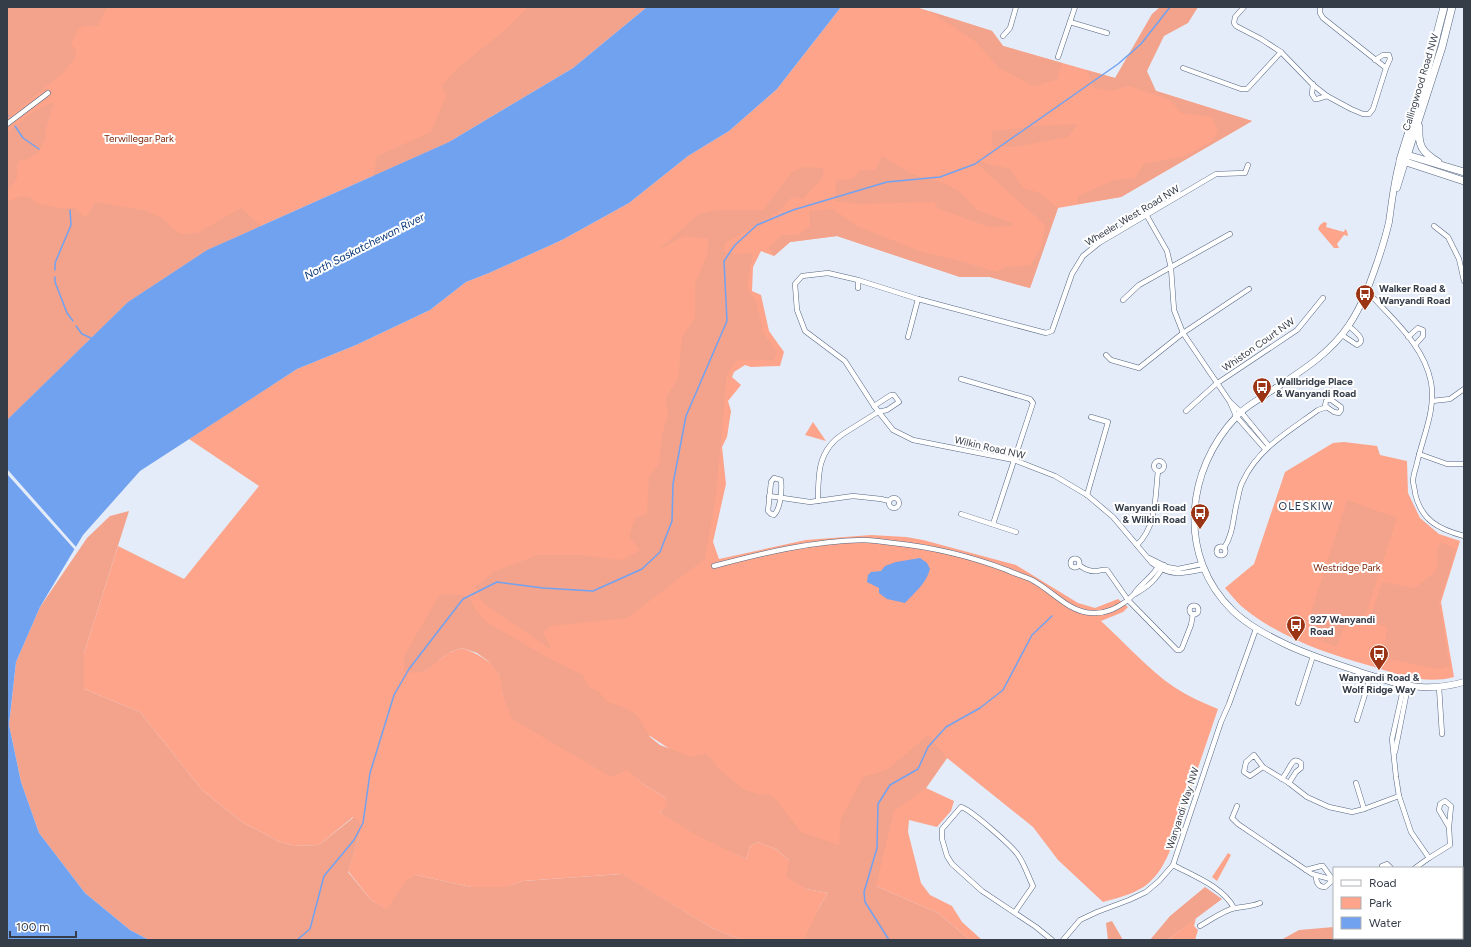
<svg xmlns="http://www.w3.org/2000/svg" width="1471" height="947" viewBox="0 0 1471 947" font-family="Figtree,sans-serif">
  <style>
    .green { fill: #fda48a }
    .forest { fill: #f3a38c }
    .water { fill: #71a2f0 }
    .pier { fill: #e4ecf9 }
    .lines { fill: none; stroke-linecap: round; stroke-linejoin: round }
    .stream { stroke: #71a2f0; stroke-width: 1.5 }
    .minor-casing { stroke: #556681; stroke-width: 5.5 }
    .tertiary-casing { stroke: #556681; stroke-width: 7 }
    .secondary-casing { stroke: #556681; stroke-width: 8 }
    .minor { stroke: #fff; stroke-width: 4.5 }
    .tertiary { stroke: #fff; stroke-width: 6 }
    .secondary { stroke: #fff; stroke-width: 7 }
    .labels { text-anchor: middle; stroke-width: 4; stroke-linejoin: round; paint-order: stroke }
    .street-label { font-size: 10px; fill: #353d49; stroke: #fff }
    .park-label { font-size: 10px; fill: #7f290d; stroke: #fff }
    .poi-label { font-size: 10px; font-weight: bold; fill: #353d49; stroke: #fff; text-anchor: start }
    .water-label { font-size: 11px; font-style: italic; fill: #073578; stroke: #fff }
    .neighbourhood-label { font-size: 11px; letter-spacing: 1px; fill: #293951; stroke: #fff }
  </style>
  <rect width="100%" height="100%" fill="#e4ecf9"/>
  <!-- green -->
  <g class="green">
    <polygon points="7,7 647,7 449,142 207,250 128,302 7,420"/>
    <path d="M 841,7 L 916,7 L 992,31 L 1003,46 L 1115,78 L 1252,121 L 1121,197 L 1058,208 L 1030,288 L 990,277 L 960,277 L 837,236 L 790,242 L 774,256 L 761,251 L 753,267 L 752,291 L 761,295 L 769,331 L 784,352 L 780,366 L 751,367 L 745,365 L 734,372 L 732,377 L 741,385 L 728,401 L 731,411 L 727,437 L 722,447 L 726,484 L 713,542 L 719,559 L 806,540 L 871,535 L 906,537 L 923,540 L 1016,565 L 1078,603 L 1095,608 L 1118,599 L 1128,607 L 1123,612 L 1101,621 C 1124,642 1149,670 1174,687 C 1188,696 1203,703 1218,709 L 1169,853 C 1154,887 1138,893 1103,902 L 1058,860 L 1033,827 L 947,758 L 926,788 L 954,801 L 951,811 L 937,827 L 909,820 L 908,832 L 921,883 L 930,895 L 952,906 L 962,922 L 982,940 L 970,940 L 938,913 L 876,886 L 439,596 L 425,671 L 448,653 L 462,648 C 476,653 491,660 499,674 C 502,680 502,689 503,696 L 627,769 L 645,785 L 665,797 L 668,804 L 660,813 L 746,859 L 750,846 L 758,842 L 776,849 L 789,860 L 806,889 L 828,893 L 820,906 L 806,940 L 742,940 L 712,928 L 621,874 L 523,881 L 506,887 L 471,887 L 416,875 L 388,910 L 371,900 L 348,871 L 360,834 L 353,817 L 319,845 L 294,846 L 278,841 L 242,822 L 202,790 L 140,712 L 84,689 L 84,653 L 118,546 L 184,579 L 259,486 L 189,439 L 297,369 L 356,345 L 430,310 L 466,282 L 489,273 L 562,240 L 629,203 L 688,156 L 729,131 L 777,89 Z"/>
    <polygon points="1324,222 1327,223 1326,227 1344,232 1345,229 1347,231 1348,236 1344,235 1337,244 1339,248 1334,248 1318,229 1320,225"/>
    <polygon points="813,422 826,441 805,435"/>
    <path d="M 1344,442 L 1377,446 L 1380,455 L 1407,461 L 1408,493 L 1420,518 L 1439,534 L 1460,541 L 1441,602 L 1454,677 C 1426,685 1397,674 1371,666 C 1327,654 1282,638 1246,610 C 1238,604 1232,596 1225,588 L 1254,564 L 1285,472 L 1333,443 Z"/>
    <polygon points="1228,853 1231,855 1217,881 1212,877"/>
    <polygon points="1196,918 1194,926 1198,930 1195,940 1167,940"/>
  </g>
  <!-- forest -->
  <g class="forest">
    <path d="M 7,7 L 107,7 L 98,26 L 83,26 L 77,30 C 76,37 73,38 71,44 L 76,50 L 75,58 L 62,74 L 7,118 Z"/>
    <polygon points="528,7 647,7 573,68 449,142 373,176 377,156 431,132 446,96 442,85 460,66 505,30"/>
    <polygon points="1160,7 1198,7 1188,23 1164,36 1147,71 1156,91 1252,121 1121,197 1077,204 1078,196 1114,180 1135,178 1144,164 1185,156 1211,142 1218,131 1212,117 1181,113 1170,100 1129,86 1111,91 1094,88 1086,70 1115,78 1152,14"/>
    <polygon points="929,11 992,31 1003,46 1062,63 1057,80 1033,86 999,68 976,42"/>
    <path d="M 54,102 L 46,129 L 45,140 L 37,154 L 32,156 L 29,159 L 21,160 L 17,164 C 18,179 18,180 7,190 L 7,133 C 21,121 36,108 54,102 Z"/>
    <polygon points="1078,124 1068,137 1014,147 992,146 992,131 1038,126"/>
    <polygon points="882,156 912,174 944,183 959,191 977,210 1013,223 1012,226 989,227 939,209 934,202 859,204 835,201 836,180 852,179 860,170 875,170"/>
    <polygon points="973,160 1010,169 1023,188 1040,193 1058,208 1030,288 990,277 960,277 837,236 790,242 774,256 769,248 781,235 798,235 810,226 809,211 833,209 857,226 922,252 961,261 996,272 1006,267 1030,265 1042,246 1045,225"/>
    <polygon points="805,167 824,168 822,178 803,199 792,197 778,212 725,243 724,252 736,254 753,253 747,287 756,301 764,334 777,352 774,360 737,360 727,374 716,497 705,559 627,618 550,626 543,632 552,650 483,603 475,587 493,572 538,555 580,555 623,560 640,550 629,537 635,518 647,514 649,476 659,464 662,434 668,416 666,397 678,379 682,337 695,318 695,284 708,252 708,239 684,236 658,250 699,214 717,210 763,210 792,172"/>
    <polygon points="21,196 30,197 36,203 64,209 74,207 84,217 88,215 95,202 143,210 162,218 175,230 182,234 197,233 241,208 261,226 207,250 128,302 7,420 7,202"/>
    <polygon points="1347,500 1397,518 1364,620 1348,616 1337,647 1309,636 1308,622"/>
    <polygon points="129,511 84,653 84,689 140,712 202,790 242,822 278,841 294,846 319,845 354,817 359,821 360,834 348,872 371,900 387,909 406,880 416,875 471,887 505,887 523,881 622,874 712,928 742,940 149,940 130,930 85,893 39,833 21,782 9,725 16,662 40,607 87,538 110,516"/>
    <polygon points="1440,542 1456,549 1439,604 1450,666 1437,669 1383,658 1387,627 1369,622 1382,582 1415,588 1435,572 1438,560 1436,554"/>
    <path d="M 442,594 L 462,595 L 470,600 L 477,612 L 488,623 L 545,656 L 583,675 L 589,687 L 599,692 L 607,702 L 624,707 L 637,715 L 650,737 L 660,745 L 691,757 L 705,754 L 709,756 L 718,768 L 743,789 L 760,795 L 769,794 L 777,801 L 801,832 L 839,845 L 841,819 L 863,777 L 887,770 L 928,735 L 947,758 L 926,788 L 894,811 L 876,886 L 938,913 L 970,940 L 804,940 L 820,906 L 828,893 L 806,889 L 786,877 L 789,860 L 776,849 L 758,842 L 750,846 L 746,859 L 698,836 L 660,813 L 667,804 L 665,797 L 645,785 L 627,770 L 611,777 L 512,719 L 503,696 L 499,674 L 488,661 L 477,653 L 462,648 C 457,650 451,651 447,654 C 430,666 427,677 404,671 L 404,656 L 439,596 Z"/>
    <polygon points="1464,874 1464,940 1281,940 1299,930 1334,927 1334,938 1462,938 1462,876"/>
    <polygon points="1205,887 1222,899 1167,940 1150,940 1170,916"/>
    <polygon points="1112,921 1123,940 1108,940 1106,923"/>
  </g>
  <!-- water -->
  <g class="water">
    <polygon points="647,7 841,7 777,89 729,131 688,156 629,203 562,240 489,273 466,282 430,310 356,345 297,369 140,471 83,535 40,607 16,662 9,725 21,782 39,833 85,893 130,930 149,940 7,940 7,420 128,302 207,250 449,142 573,68"/>
    <path d="M 920,558 L 927,563 L 930,569 C 926,584 915,592 905,603 L 887,599 L 879,593 L 879,588 L 867,582 L 868,575 L 871,572 L 881,571 L 885,566 L 896,562 Z"/>
  </g>
  <!-- pier -->
  <polygon class="pier" points="7,469 77,548 76,551 7,474"/>
  <g class="lines">
    <!-- stream -->
    <g class="stream">
      <polyline points="7,114 8,116"/>
      <polyline points="15,126 23,138 39,149"/>
      <polyline points="55,270 55,263 71,225 70,210"/>
      <polyline points="55,277 55,282 67,313 73,321"/>
      <polyline points="76,326 82,334 91,338"/>
      <polyline points="1462,933 1464,931"/>
      <polyline points="297,940 310,929 324,876 354,840 363,823 370,773 394,695 409,669 463,599 497,582 543,588 593,591 642,569 660,552 672,521 673,484 686,416 727,321 724,261 735,245 757,225 793,210 887,182 940,177 975,164 1118,64 1141,44 1170,7"/>
      <polyline points="889,940 865,902 864,892 877,848 878,804 890,785 918,769 928,747 946,727 980,708 1003,690 1032,635 1052,616"/>
      <polyline points="1455,940 1457,938"/>
    </g>
    <defs>
      <g id="minor">
        <polyline points="1244,7 1235,17 1234,23 1236,26 1261,39 1281,52 1313,85 1327,96 1351,109 1363,114 1369,114 1373,109 1386,68 1323,18 1320,13 1320,7"/>
        <polyline points="1070,22 1107,33"/>
        <polyline points="1003,36 1010,28 1016,7"/>
        <polyline points="1058,57 1075,7"/>
        <polyline points="1375,60 1383,55 1389,55 1390,59 1386,68"/>
        <polyline points="1183,68 1241,89 1247,89 1281,52"/>
        <polyline points="1313,84 1312,94 1315,99 1317,99 1327,96"/>
        <polyline points="7,124 48,93"/>
        <polyline points="1147,216 1167,251 1171,268 1174,310 1183,333 1230,402 1236,416 1265,449"/>
        <polyline points="1434,226 1448,237 1459,259 1464,281"/>
        <polyline points="858,288 858,280"/>
        <path d="M 1367,291 C 1392,319 1424,345 1431,382 C 1436,410 1423,436 1417,463 C 1416,468 1413,475 1413,481 C 1413,484 1415,489 1415,493 C 1421,520 1438,529 1464,536"/>
        <polyline points="1123,300 1139,285 1230,234"/>
        <path d="M 1342,335 L 1357,345 C 1368,340 1354,331 1349,326"/>
        <polyline points="908,337 918,299"/>
        <polyline points="1408,337 1418,328 1423,330 1423,336 1415,345"/>
        <polyline points="1106,355 1111,360 1139,368 1183,333 1249,289"/>
        <polyline points="961,379 1030,399 1033,403 993,524"/>
        <polygon points="1330,399 1341,407 1341,410 1339,413 1334,412 1325,406 1326,401"/>
        <polyline points="1432,401 1450,399 1464,389"/>
        <polyline points="1231,403 1241,412 1269,446"/>
        <polyline points="1186,411 1216,384 1297,330 1323,298"/>
        <polyline points="1419,454 1447,464 1464,464"/>
        <circle cx="1159" cy="466" r="5"/>
        <path d="M 774,478 L 781,480 C 782,489 781,508 774,515 L 771,514 L 768,511 L 771,482 Z"/>
        <polyline points="1087,495 1108,422 1091,417"/>
        <polyline points="769,496 810,502 853,496 881,499 889,501"/>
        <circle cx="894" cy="503" r="5"/>
        <path d="M 818,501 C 818,474 818,450 843,434 L 878,412 L 887,410 L 899,402 L 894,395 L 891,395 L 874,406"/>
        <polyline points="961,514 1016,532"/>
        <path d="M 1137,545 C 1157,526 1155,496 1158,471"/>
        <circle cx="1221" cy="551" r="4.5"/>
        <path d="M 1224,548 C 1234,533 1233,515 1238,498 C 1239,492 1240,486 1243,481 C 1258,448 1291,430 1318,410 L 1327,407"/>
        <polyline points="1149,558 1167,567 1178,569 1202,564"/>
        <circle cx="1075" cy="563" r="4.5"/>
        <path d="M 1079,565 C 1084,569 1091,572 1098,571 C 1102,570 1104,569 1107,570 L 1128,600 L 1177,650 L 1180,650 L 1182,648 L 1191,625 L 1193,614"/>
        <path d="M 714,566 C 763,553 812,541 863,540 C 873,540 883,542 893,543 C 932,547 970,556 1007,570 C 1015,574 1024,576 1032,580 C 1053,591 1068,612 1092,613 C 1106,614 1117,608 1128,600 C 1130,598 1132,595 1135,594 C 1149,586 1156,580 1164,565"/>
        <path d="M 1204,569 C 1182,574 1171,577 1152,563 L 1113,517 L 1087,495 L 1055,476 L 1014,460 L 913,440 L 893,430 L 874,406 L 845,361 L 805,331 L 797,310 L 795,284 L 802,276 L 828,273 L 858,280 L 918,299 L 1046,333 L 1052,331 L 1072,274 L 1083,256 L 1099,243 L 1216,174 L 1245,173 L 1248,165"/>
        <path d="M 1134,594 C 1139,585 1153,577 1159,565"/>
        <circle cx="1194" cy="610" r="4.5"/>
        <polyline points="1404,685 1392,739 1396,777 1399,796 1411,832 1429,858"/>
        <polyline points="1439,687 1442,734"/>
        <polyline points="1298,703 1313,656"/>
        <polyline points="1357,720 1371,675"/>
        <polyline points="1395,752 1408,686"/>
        <polyline points="1263,767 1250,776 1244,772 1246,762 1254,755 1263,767 1289,783 1307,797 1329,807 1352,812 1364,809 1399,796"/>
        <path d="M 1282,779 C 1284,776 1287,772 1289,768 C 1292,763 1294,757 1301,763 L 1301,768 L 1296,772 L 1289,783"/>
        <polyline points="1356,783 1364,809"/>
        <polyline points="1237,806 1232,818 1238,824 1312,874 1334,880"/>
        <path d="M 1173,865 C 1194,876 1223,887 1234,908"/>
        <polyline points="1383,868 1382,866 1387,864 1391,868"/>
        <polyline points="1415,868 1429,858 1450,845 1449,827 1451,806 1445,801 1440,804 1439,810 1449,827"/>
        <path d="M 1306,870 L 1321,866 L 1323,866 L 1333,880 L 1325,887 C 1318,887 1316,882 1316,876"/>
        <path d="M 1015,912 L 1033,886 C 1028,876 1025,865 1018,855 C 1012,846 970,809 961,807 L 942,829 L 942,839 L 947,856 L 952,864 L 982,891 L 1036,927 L 1052,940"/>
        <path d="M 1200,926 C 1211,920 1222,911 1235,908 C 1245,906 1251,907 1260,903"/>
        <polyline points="1063,940 1080,920 1097,912 1129,900 1146,892 1159,881 1173,865 1221,722 1229,704 1256,629"/>
      </g>
      <g id="tertiary">
        <path d="M 1400,160 C 1394,181 1392,201 1389,222 C 1386,235 1382,248 1378,260 C 1370,283 1363,304 1349,325 C 1328,357 1293,376 1262,397 C 1253,403 1244,408 1237,416 C 1185,470 1177,557 1233,611 C 1248,625 1265,634 1283,643 C 1307,655 1334,663 1360,672 C 1380,678 1400,686 1421,687 C 1436,688 1450,686 1464,682"/>
        <polyline points="1397,188 1405,162"/>
      </g>
      <g id="secondary">
        <polyline points="1444,7 1425,80 1400,160 1464,181"/>
        <path d="M 1419,127 C 1418,146 1422,152 1438,162"/>
        <polyline points="1404,154 1464,172"/>
        <polyline points="1405,162 1442,47 1452,7"/>
      </g>
    </defs>
    <!-- minor casing -->
    <use href="#minor" class="minor-casing"/>
    <!-- tertiary casing -->
    <use href="#tertiary" class="tertiary-casing"/>
    <!-- secondary casing -->
    <use href="#secondary" class="secondary-casing"/>
    <!-- minor -->
    <use href="#minor" class="minor"/>
    <!-- tertiary -->
    <use href="#tertiary" class="tertiary"/>
    <!-- secondary -->
    <use href="#secondary" class="secondary"/>
  </g>
  <!-- icons -->
  <defs>
    <symbol id="bus-pin" viewBox="-11 -11 22 30"><path d="M0 17L-7.5 6A9.5 9.5 0 1 1 7.5 6Z" fill="#9b3414" stroke="#fff"/><path d="M-5-6H5V4H4V6H2V4H-2V6H-4V4H-5ZM-3.5-4V0h7V-4ZM-3.5 1.2v1.5H-2V1.2ZM2 1.2v1.5H3.5V1.2Z" fill="#fff"/></symbol>
  </defs>
  <g fill-rule="evenodd">
    <use href="#bus-pin" x="1354" y="283" width="22" height="30"/>
    <use href="#bus-pin" x="1251" y="376" width="22" height="30"/>
    <use href="#bus-pin" x="1189" y="502" width="22" height="30"/>
    <use href="#bus-pin" x="1285" y="614" width="22" height="30"/>
    <use href="#bus-pin" x="1368" y="643" width="22" height="30"/>
  </g>
  <g class="labels">
    <!-- street labels -->
    <g class="street-label">
      <text transform="translate(1420 82) rotate(-73)" y="4">Callingwood Road NW</text>
      <text transform="translate(1132 215) rotate(-31)" y="4">Wheeler West Road NW</text>
      <text transform="translate(1258 344) rotate(-35)" y="4">Whiston Court NW</text>
      <text transform="translate(990 447) rotate(13)" y="4">Wilkin Road NW</text>
      <text transform="translate(1182 808) rotate(-72)" y="4">Wanyandi Way NW</text>
    </g>
    <!-- park labels -->
    <g class="park-label">
      <text x="139" y="142">Terwillegar Park</text>
      <text x="1347" y="571">Westridge Park</text>
    </g>
    <!-- poi labels -->
    <g class="poi-label">
      <text x="1379" y="292">Walker Road &amp;<tspan x="1379" dy="12">Wanyandi Road</tspan></text>
      <text x="1276" y="385">Wallbridge Place<tspan x="1276" dy="12">&amp; Wanyandi Road</tspan></text>
      <text x="1186" y="511" text-anchor="end">Wanyandi Road<tspan x="1186" dy="12">&amp; Wilkin Road</tspan></text>
      <text x="1310" y="623">927 Wanyandi<tspan x="1310" dy="12">Road</tspan></text>
      <text x="1379" y="681" text-anchor="middle">Wanyandi Road &amp;<tspan x="1379" dy="12">Wolf Ridge Way</tspan></text>
    </g>
    <!-- water labels -->
    <g class="water-label">
      <text transform="translate(364 246) rotate(-27)" y="4">North Saskatchewan River</text>
    </g>
    <!-- neighbourhood labels -->
    <g class="neighbourhood-label">
      <text x="1306" y="510">OLESKIW</text>
    </g>
  </g>
  <!-- border -->
  <rect width="1471" height="947" fill="none" stroke="#353d49" stroke-width="16"/>
  <!-- legend -->
  <rect x="1333" y="867" width="130" height="72" fill="#ffffff" stroke="#aeb1b6"/>
  <rect x="1341" y="880" width="20" height="6" fill="#ffffff" stroke="#aeb1b6"/>
  <text x="1369" y="887" font-size="12" fill="#353d49">Road</text>
  <rect x="1341" y="897" width="20" height="12" fill="#fda48a" stroke="#aeb1b6"/>
  <text x="1369" y="907" font-size="12" fill="#353d49">Park</text>
  <rect x="1341" y="917" width="20" height="12" fill="#71a2f0" stroke="#aeb1b6"/>
  <text x="1369" y="927" font-size="12" fill="#353d49">Water</text>
  <!-- scale -->
  <path d="M10 931v6h66v-6" fill="none" stroke="#353d49" stroke-width="2"/>
  <text x="16" y="931" font-size="12" fill="#353d49" stroke="#ffffff" stroke-width="3" paint-order="stroke">100 m</text>
</svg>
